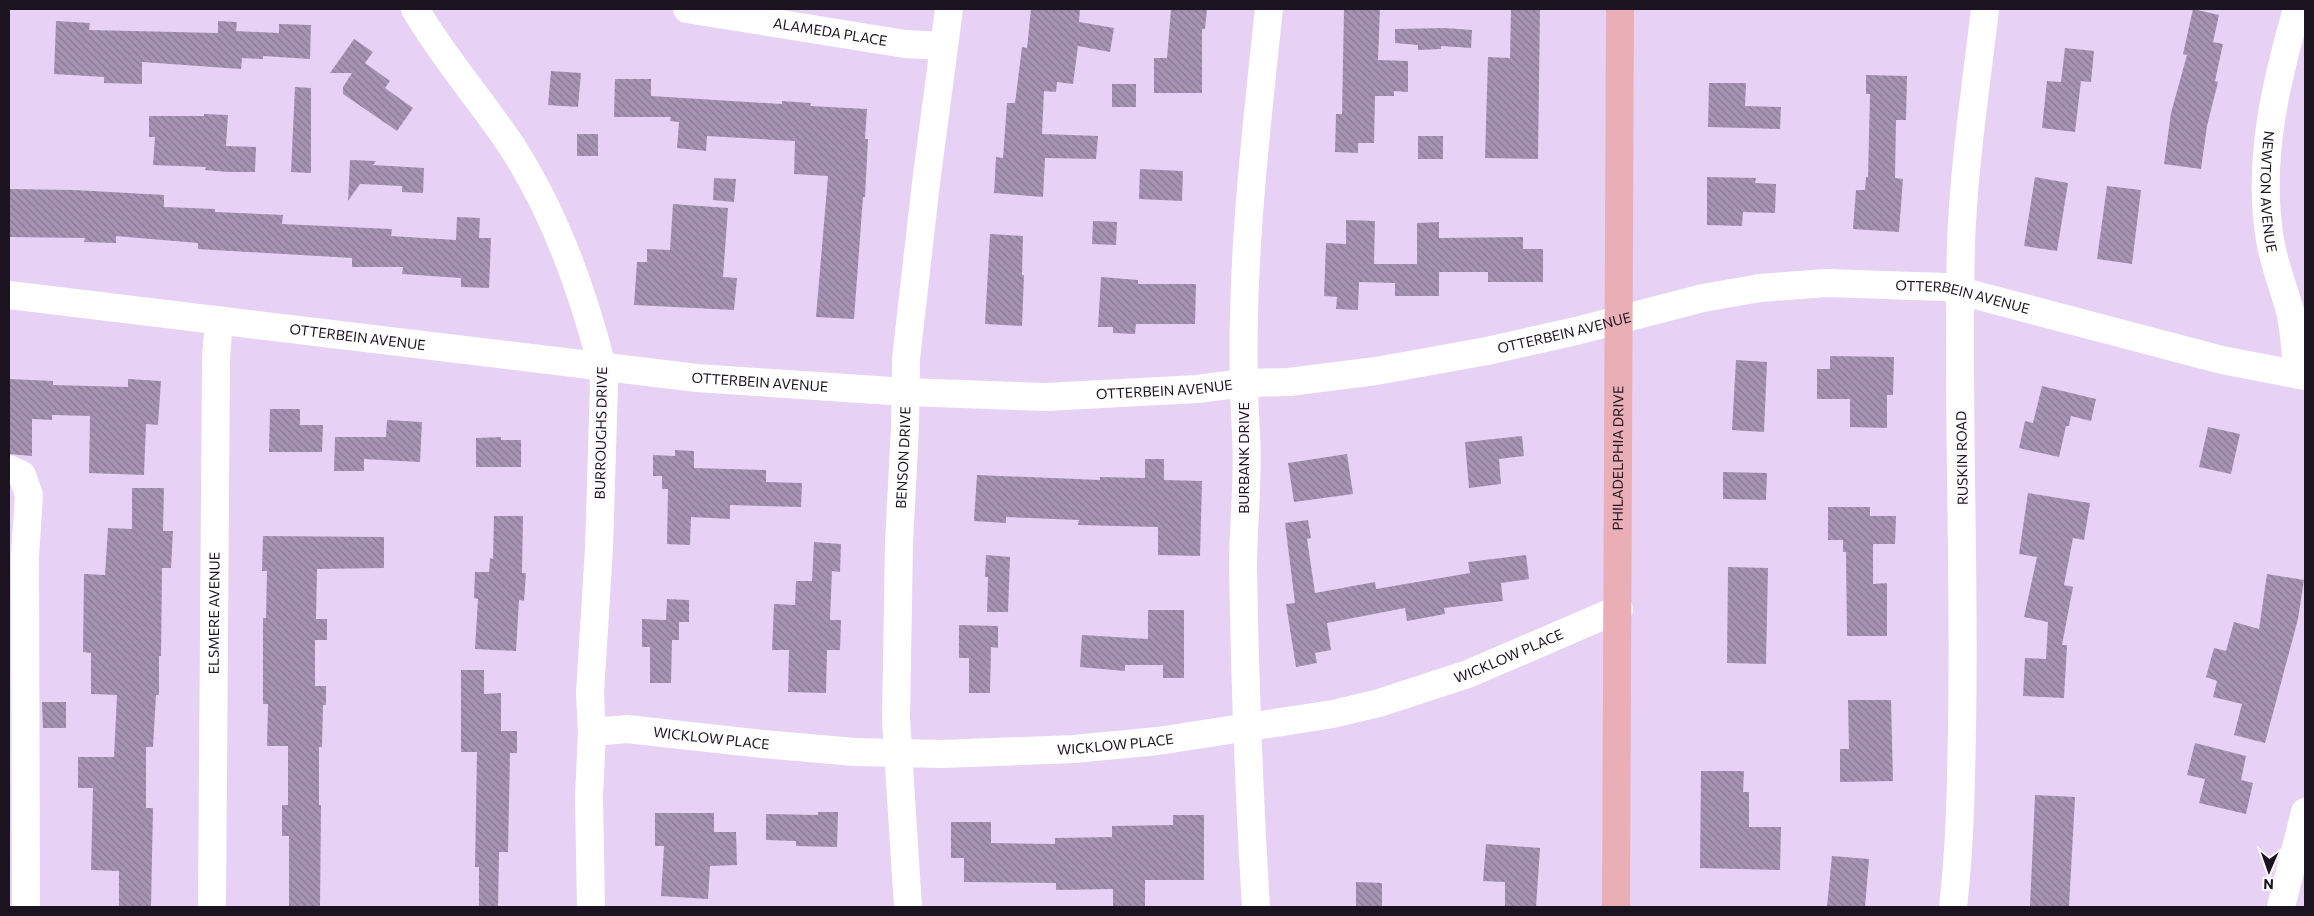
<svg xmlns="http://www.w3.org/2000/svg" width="2314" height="916" viewBox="0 0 2314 916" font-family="Commissioner,sans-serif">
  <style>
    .building { fill: url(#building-back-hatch) }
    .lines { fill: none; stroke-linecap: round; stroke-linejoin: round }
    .minor { stroke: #fff; stroke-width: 28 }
    .major { stroke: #eaaeb6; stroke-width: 28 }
    .labels { text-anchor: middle; stroke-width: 5; stroke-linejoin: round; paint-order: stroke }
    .street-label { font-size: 14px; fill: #1b131f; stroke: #fdfbff }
  </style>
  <defs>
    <pattern id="building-back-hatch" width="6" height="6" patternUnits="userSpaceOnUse" patternTransform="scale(1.25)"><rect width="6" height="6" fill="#a794b4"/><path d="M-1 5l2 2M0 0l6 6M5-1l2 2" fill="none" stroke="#877892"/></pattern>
  </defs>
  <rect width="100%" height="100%" fill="#e7d2f5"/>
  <!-- building -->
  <g class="building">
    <polygon points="1031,9 1080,9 1079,22 1114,28 1110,52 1078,46 1073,84 1057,82 1056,92 1044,91 1042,134 1098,136 1096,159 1045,158 1043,197 994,193 996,157 1003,158 1007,103 1015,103 1022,47 1027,48"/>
    <polygon points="1171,9 1207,9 1205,29 1202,29 1202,93 1154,93 1154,58 1167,58"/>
    <polygon points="1344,9 1380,9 1378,60 1408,61 1408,92 1394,91 1394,96 1375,96 1374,143 1358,143 1358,153 1335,152 1336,114 1342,114"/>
    <polygon points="1511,9 1540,9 1538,159 1485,158 1488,57 1510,58"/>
    <polygon points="2193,9 2219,15 2213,42 2223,44 2215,81 2218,82 2207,126 2201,169 2164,164 2171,113 2187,55 2183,54"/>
    <polygon points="56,21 90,23 89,30 218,33 218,21 237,22 236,31 279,33 279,24 311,25 310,59 263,56 263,59 242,58 241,69 142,62 142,84 104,83 104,77 54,74"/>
    <polygon points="1444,28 1472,30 1471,48 1441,46 1441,49 1418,50 1418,45 1395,43 1395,29"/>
    <polygon points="354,39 373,52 365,63 390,81 385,88 413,108 397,131 343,94 343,87 352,73 330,73"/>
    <polygon points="2065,48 2094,51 2091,82 2081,81 2075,132 2042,128 2047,81 2061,82"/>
    <polygon points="551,71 581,73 578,107 548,105"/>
    <polygon points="1866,75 1907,76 1906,120 1896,120 1895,178 1903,179 1899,232 1853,229 1856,190 1865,190 1866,177 1868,177 1870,94 1866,94"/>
    <polygon points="615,79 651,79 651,96 782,104 782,101 811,103 810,106 867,109 865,139 868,139 865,197 863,197 854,319 816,317 828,176 794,174 795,141 707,136 706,151 677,148 679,122 670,121 671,117 614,117"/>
    <polygon points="1709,83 1746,83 1745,106 1781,107 1780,129 1708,127"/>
    <rect x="1112" y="84" width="24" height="23"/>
    <polygon points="295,87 311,88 311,173 291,172"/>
    <polygon points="204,114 228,115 226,146 256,147 255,172 228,172 205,170 206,167 153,165 155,137 149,137 149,116 204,116"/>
    <rect x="577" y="134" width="21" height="22"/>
    <rect x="1418" y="136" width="25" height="23"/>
    <polygon points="350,160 376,161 373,165 424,168 423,193 402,192 402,186 360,184 348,201"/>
    <polygon points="1140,169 1183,171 1182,201 1139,199"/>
    <polygon points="1707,177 1756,178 1755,183 1776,184 1775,213 1743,212 1742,226 1707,225"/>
    <polygon points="2035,177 2068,183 2057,251 2024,246"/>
    <polygon points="714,178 736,179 734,202 713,200"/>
    <polygon points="2107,186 2141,190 2132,264 2097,259"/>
    <polygon points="9,189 75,190 164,195 164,207 215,209 215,212 283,215 282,224 392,229 391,236 456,240 457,217 480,218 479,238 491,238 489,288 461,287 461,278 402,274 403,267 352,267 352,258 198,249 198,243 116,236 116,243 84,242 85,238 9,237"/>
    <polygon points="673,204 728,208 723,277 737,278 734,310 634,305 637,262 647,262 647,249 670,250"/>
    <polygon points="1346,220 1375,221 1374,264 1417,264 1417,223 1439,222 1439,238 1523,237 1523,249 1543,249 1543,282 1488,282 1488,272 1439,272 1439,296 1395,296 1395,283 1359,282 1358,310 1336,309 1337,297 1324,296 1326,243 1346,244"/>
    <polygon points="1093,221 1117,222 1116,245 1092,244"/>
    <polygon points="990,234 1023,236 1022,275 1024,275 1022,326 985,324"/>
    <polygon points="1101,277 1138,280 1138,284 1196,284 1195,324 1136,324 1135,334 1113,333 1113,327 1098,327"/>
    <polygon points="1830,356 1894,357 1893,395 1887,395 1887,428 1850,427 1850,399 1817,399 1817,369 1830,369"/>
    <polygon points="1736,360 1767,362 1764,432 1732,430"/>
    <polygon points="9,379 53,381 53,385 128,387 128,379 161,381 158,425 146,424 144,475 89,473 90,416 52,415 52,420 32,419 32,456 9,454"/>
    <polygon points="2042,386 2096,399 2091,421 2071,416 2069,426 2066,426 2059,457 2019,448 2025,421 2033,423"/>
    <polygon points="270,409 300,409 300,425 323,425 322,452 269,452"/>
    <polygon points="387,420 422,422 420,462 364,459 364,471 334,471 335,437 386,437"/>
    <polygon points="2208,427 2240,434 2231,474 2199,467"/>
    <polygon points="1522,436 1524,456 1499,459 1501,484 1469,488 1465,442"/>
    <polygon points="501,437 501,440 521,440 521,467 476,467 476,438"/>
    <polygon points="675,450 694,451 694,468 766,470 766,482 802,483 801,507 730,505 730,519 691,517 690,545 667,544 668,489 662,489 662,476 653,476 653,455 675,456"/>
    <polygon points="1347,454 1353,494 1294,502 1288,463"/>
    <polygon points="1145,459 1164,459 1164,480 1202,481 1200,556 1158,555 1158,527 1078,525 1079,520 1006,517 1006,523 974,521 977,475 1100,480 1100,477 1145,478"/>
    <polygon points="1723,472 1767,473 1766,500 1723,499"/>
    <polygon points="132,488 164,488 163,531 173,531 171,568 162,568 161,656 159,656 159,695 156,695 153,747 146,747 146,808 153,808 151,907 119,907 119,871 91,870 93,788 78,788 78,757 114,757 117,695 91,694 91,653 83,652 84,574 105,575 108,528 132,529"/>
    <polygon points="2028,493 2090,503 2084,540 2073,538 2064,585 2073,587 2062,645 2067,645 2064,698 2023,696 2025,658 2046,659 2048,622 2024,617 2037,557 2019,554"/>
    <polygon points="1828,507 1870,507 1870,516 1896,516 1895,544 1873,544 1873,584 1887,583 1887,636 1847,636 1846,552 1843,552 1843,540 1828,540"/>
    <polygon points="494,516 523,516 522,573 526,573 524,601 519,600 516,651 475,649 478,599 474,598 475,572 489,572 490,558 493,559"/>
    <polygon points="1308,520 1311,538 1307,539 1315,593 1375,582 1376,589 1470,573 1468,562 1526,555 1529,579 1501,583 1503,601 1444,608 1445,614 1407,621 1405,608 1327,623 1331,650 1315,653 1317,663 1296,667 1286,604 1295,603 1285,523"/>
    <polygon points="263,536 384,537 384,568 317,569 316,619 327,619 327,640 315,640 315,686 326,686 326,705 323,705 322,747 319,747 319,805 321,805 320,907 289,907 289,836 282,836 282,805 288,805 288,746 267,746 268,704 263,704 263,618 266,618 267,571 262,571"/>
    <polygon points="814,542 841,544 840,572 832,571 830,620 841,620 840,650 827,650 826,693 788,692 789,650 772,650 774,604 795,605 796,581 812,581"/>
    <polygon points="986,555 1010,557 1008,612 987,612 988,577 985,577"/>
    <polygon points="1728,567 1768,568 1766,664 1727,663"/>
    <polygon points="2267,574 2304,580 2298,619 2265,743 2234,735 2242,704 2213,697 2217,681 2206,677 2214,648 2226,651 2234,622 2259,629"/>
    <polygon points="667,599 689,600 689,622 679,622 679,640 672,640 671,683 650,683 650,647 642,647 642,619 666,620"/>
    <polygon points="1148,610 1184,610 1184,678 1163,678 1163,665 1125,665 1125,671 1080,667 1082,635 1148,639"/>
    <polygon points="959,625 998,626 998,648 991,647 990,693 969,693 969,658 959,658"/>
    <polygon points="461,670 484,670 484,694 501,693 501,731 517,731 517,753 510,753 508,852 499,852 498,907 479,907 479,867 475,867 477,752 461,752"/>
    <polygon points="1848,700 1891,700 1893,781 1840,782 1840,749 1849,749"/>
    <polygon points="42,702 66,702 66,728 43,728"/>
    <polygon points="2195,743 2246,756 2241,780 2253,783 2246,814 2199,803 2205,779 2187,775"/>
    <polygon points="1701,771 1744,771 1743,792 1749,792 1749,827 1781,827 1780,870 1700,868"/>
    <polygon points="2035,795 2075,797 2069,907 2030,907"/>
    <polygon points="818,812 838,812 837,847 796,846 796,841 766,840 766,814 818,815"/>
    <polygon points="655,813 714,813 714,832 736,832 737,865 710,866 708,899 661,896 664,846 655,846"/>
    <polygon points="1173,815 1204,815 1204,880 1145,880 1145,907 1113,907 1113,889 1056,890 1056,883 964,882 964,858 951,858 951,822 991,822 991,843 1055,844 1055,838 1112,837 1112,826 1173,825"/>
    <polygon points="1486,844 1540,848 1536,907 1505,907 1505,882 1483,881"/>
    <polygon points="1832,856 1869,859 1865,907 1827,907"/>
    <polygon points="1356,882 1382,883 1382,907 1356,907"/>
  </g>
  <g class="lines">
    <!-- minor -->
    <g class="minor">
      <path d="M 415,9 C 443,57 480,99 511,145 C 544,196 567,250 585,307 C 593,333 601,357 604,384 L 599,548 L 590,693 L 592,732 L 589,797 L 591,907"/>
      <path id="s1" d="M 687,9 L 905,44 L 943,46"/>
      <path id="s2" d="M 2297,9 C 2276,82 2258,157 2269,233 C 2272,260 2283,285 2290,311 C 2295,331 2295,354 2298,375"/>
      <path id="s3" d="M 9,295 L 697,378 L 906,392 L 1046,397 L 1197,389 L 1244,383 L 1289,382 L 1376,371 L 1487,351 L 1576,331 L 1703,298 L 1760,288 L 1827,283 L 1945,287 L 2222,360 L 2305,376"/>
      <polyline points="9,469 22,475 29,495 25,556 26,907"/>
      <path id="s4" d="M 592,732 L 627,729 L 763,744 L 854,752 L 942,754 L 1074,749 L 1158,741 L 1333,714 L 1379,703 L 1468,674 L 1619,609"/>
      <path id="s5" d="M 212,907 L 216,359 L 219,320"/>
      <path id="s6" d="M 908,907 L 896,719 L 899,543 L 905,427 L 906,359 L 926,183 L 949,9"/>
      <path d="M 1256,907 C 1249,794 1245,682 1243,568 C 1243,523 1249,478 1246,433 C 1237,294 1254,147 1269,9"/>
      <path d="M 1953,907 C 1960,847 1961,787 1962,727 C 1965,565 1957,404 1961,243 C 1964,164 1976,86 1985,9"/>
      <polyline points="2281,907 2305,812"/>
    </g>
    <!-- major -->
    <path class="major" id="s7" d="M 1616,907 L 1620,9"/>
  </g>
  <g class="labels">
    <!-- street labels -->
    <g class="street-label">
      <text dy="5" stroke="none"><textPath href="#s1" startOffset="145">ALAMEDA PLACE</textPath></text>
      <text dy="5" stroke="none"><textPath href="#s2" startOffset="186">NEWTON AVENUE</textPath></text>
      <text dy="5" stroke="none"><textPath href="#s3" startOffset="1971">OTTERBEIN AVENUE</textPath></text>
      <text dy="5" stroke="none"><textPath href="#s3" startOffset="1566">OTTERBEIN AVENUE</textPath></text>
      <text dy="5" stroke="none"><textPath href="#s3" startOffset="351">OTTERBEIN AVENUE</textPath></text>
      <text dy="5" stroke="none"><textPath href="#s3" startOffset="756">OTTERBEIN AVENUE</textPath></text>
      <text dy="5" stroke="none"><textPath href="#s3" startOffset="1161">OTTERBEIN AVENUE</textPath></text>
      <text transform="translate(601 433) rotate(-89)" y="5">BURROUGHS DRIVE</text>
      <text dy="5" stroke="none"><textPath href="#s6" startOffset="450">BENSON DRIVE</textPath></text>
      <text transform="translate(1244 458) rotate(-90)" y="5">BURBANK DRIVE</text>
      <text dy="5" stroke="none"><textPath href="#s7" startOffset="449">PHILADELPHIA DRIVE</textPath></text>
      <text transform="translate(1962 458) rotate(-91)" y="5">RUSKIN ROAD</text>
      <text dy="5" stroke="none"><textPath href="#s5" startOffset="294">ELSMERE AVENUE</textPath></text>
      <text dy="5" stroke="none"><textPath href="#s4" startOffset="930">WICKLOW PLACE</textPath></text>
      <text dy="5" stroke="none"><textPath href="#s4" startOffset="120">WICKLOW PLACE</textPath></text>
      <text dy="5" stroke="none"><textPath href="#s4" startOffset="525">WICKLOW PLACE</textPath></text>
    </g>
  </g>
  <!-- border -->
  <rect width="2314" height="916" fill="none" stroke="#1b131f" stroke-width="20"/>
  <!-- north arrow -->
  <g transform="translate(2269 871) rotate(182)" stroke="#fdfbff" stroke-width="4" paint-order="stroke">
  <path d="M0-4L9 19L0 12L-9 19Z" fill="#1b131f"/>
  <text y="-8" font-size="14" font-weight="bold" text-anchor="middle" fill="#1b131f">N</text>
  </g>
</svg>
